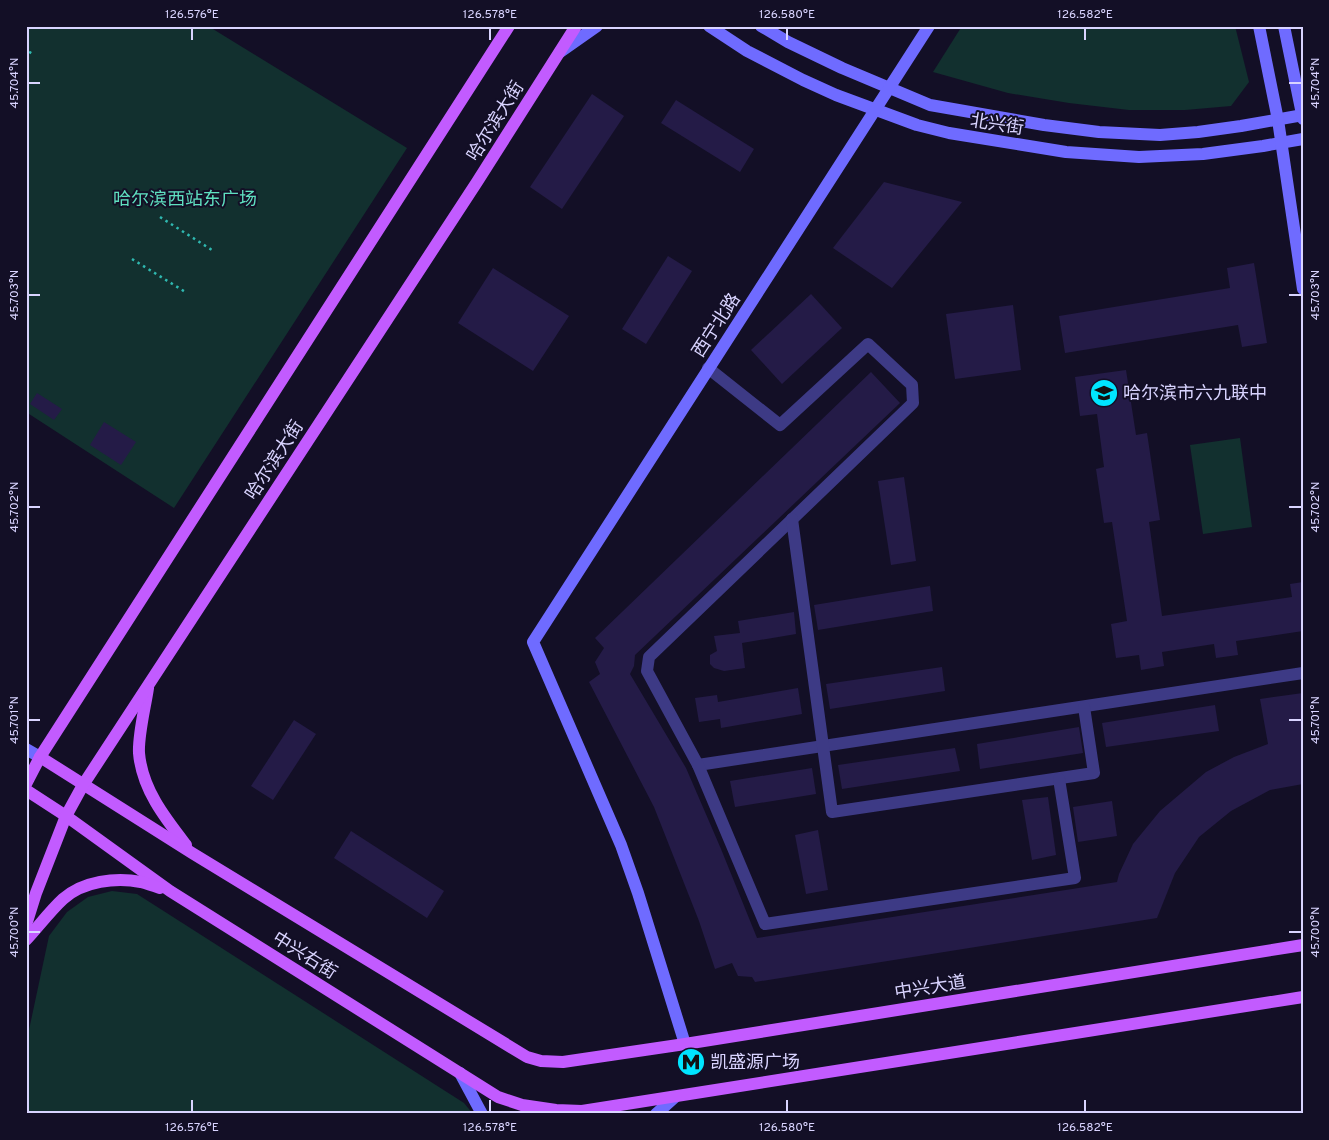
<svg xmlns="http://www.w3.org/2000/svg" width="1329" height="1140" viewBox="0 0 1329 1140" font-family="Overpass,'Noto Sans SC',sans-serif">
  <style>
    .green { fill: #12302f }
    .building { fill: #241b47 }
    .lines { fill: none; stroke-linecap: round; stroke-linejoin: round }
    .path { stroke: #2fb8b0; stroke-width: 2.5; stroke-dasharray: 2.5 4; stroke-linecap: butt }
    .street { stroke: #3d3a85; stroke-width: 12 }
    .secondary { stroke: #6f6bff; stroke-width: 12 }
    .primary { stroke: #c25bff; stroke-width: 12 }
    .ticks { fill: none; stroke: #d9d4ff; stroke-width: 2 }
    .labels { text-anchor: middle; stroke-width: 4; stroke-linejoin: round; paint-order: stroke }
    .street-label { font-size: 18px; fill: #d9d4ff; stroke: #130f26 }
    .park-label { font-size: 18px; fill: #5fe0c0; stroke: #130f26 }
    .poi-label { font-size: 18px; fill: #d9d4ff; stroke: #130f26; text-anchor: start }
    .neatline { fill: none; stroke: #d9d4ff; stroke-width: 2 }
    .ticks-label { font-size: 12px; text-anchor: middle; fill: #d9d4ff }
  </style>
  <rect width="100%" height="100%" fill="#130f26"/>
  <!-- green -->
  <g class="green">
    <polygon points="26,26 182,26 187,29 189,26 208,26 407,148 174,508 26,412"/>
    <polygon points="962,26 1235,26 1249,82 1231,106 1185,110 1129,110 1069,103 1008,93 933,72"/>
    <polygon points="1240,438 1252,527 1203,534 1190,445"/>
    <polygon points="112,891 137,894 464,1103 473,1114 26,1114 26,1044 49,936 67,912 88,897"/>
  </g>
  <!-- building -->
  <g class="building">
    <polygon points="592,94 624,116 562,209 530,187"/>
    <polygon points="676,100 754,149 740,172 661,123"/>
    <polygon points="884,182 962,202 892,288 833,248"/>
    <polygon points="668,256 692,271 646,344 622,329"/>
    <polygon points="1254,263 1267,343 1242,347 1238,325 1065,353 1059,316 1230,288 1227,268"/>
    <polygon points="493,268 569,316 533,371 458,323"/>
    <polygon points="811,294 842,328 782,384 751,350"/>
    <polygon points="1013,305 1021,370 955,379 946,314"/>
    <polygon points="1126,370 1136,435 1147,433 1160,520 1149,522 1162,616 1292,597 1290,584 1303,582 1303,631 1236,641 1238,655 1216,658 1214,644 1162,652 1164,666 1141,670 1139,655 1116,658 1111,624 1127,621 1112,522 1104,523 1096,469 1104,467 1097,414 1080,416 1075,377"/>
    <polygon points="871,372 900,403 635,655 634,666 630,674 686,768 721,849 757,938 1117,882 1119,874 1133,844 1160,811 1206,772 1234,757 1268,744 1260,699 1303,693 1303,784 1270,790 1231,811 1199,837 1175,873 1157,918 755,982 752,977 738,976 732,963 715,969 699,921 654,807 589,682 600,674 595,662 604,648 595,638"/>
    <polygon points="37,393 62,409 54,420 30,404"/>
    <polygon points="104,422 136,442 121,465 90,445"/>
    <polygon points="904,477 916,561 891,565 878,481"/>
    <polygon points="930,586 933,611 818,630 814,605"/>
    <polygon points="794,612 796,634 742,643 745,668 724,671 714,668 710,664 710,655 717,651 714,636 740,633 738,621"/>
    <polygon points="942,667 945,691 830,709 826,684"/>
    <polygon points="798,688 802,714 721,728 720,719 699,722 695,698 717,695 718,702"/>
    <polygon points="1215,705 1219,731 1106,747 1102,723"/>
    <polygon points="294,720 316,734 273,800 251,786"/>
    <polygon points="1079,727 1083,753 980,769 977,744"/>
    <polygon points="955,748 960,771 842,789 838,765"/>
    <polygon points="812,768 816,794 735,807 730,781"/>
    <polygon points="1048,797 1056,855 1032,860 1022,800"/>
    <polygon points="1112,801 1117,836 1078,842 1073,807"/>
    <polygon points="818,830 828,890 806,894 795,835"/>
    <polygon points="351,831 444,891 427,918 334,858"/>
  </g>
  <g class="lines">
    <!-- path -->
    <g class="path">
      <polyline points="26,59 33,48"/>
      <polyline points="160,217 212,250"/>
      <polyline points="132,259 187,293"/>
    </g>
    <!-- street -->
    <g class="street">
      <polyline points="708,368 780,425 868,344 912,385 913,403 649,657 647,671 698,765 1303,673"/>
      <polyline points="792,519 832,812 1094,773 1084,707"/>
      <polyline points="698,765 765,924 1075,878 1059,779"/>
    </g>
    <!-- secondary -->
    <g class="secondary">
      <polyline points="709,26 747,51 803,80 836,95 917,125 949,133 1066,152 1139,157 1203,154 1263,146 1303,139"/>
      <polyline points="761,26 788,42 842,68 930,105 1044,125 1099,132 1160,135 1198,132 1241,126 1303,115"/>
      <polyline points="1259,26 1278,120 1303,289"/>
      <polyline points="1284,26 1303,119"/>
      <polyline points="560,52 597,26"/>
      <polyline points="26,749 40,757"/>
      <polyline points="685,1044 638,893 621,845 533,642 929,26"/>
      <polyline points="460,1073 482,1114"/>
      <polyline points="656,1114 675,1097"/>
    </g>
    <!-- primary -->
    <g class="primary">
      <path d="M 148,688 C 145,708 138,735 139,753 C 142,789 165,818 186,845"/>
      <polyline points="40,757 192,853 527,1057 541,1061 563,1062 685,1044 1303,945"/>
      <polyline points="26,784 40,757 509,26"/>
      <polyline points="26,790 66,816 170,891 498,1097 522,1105 556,1110 582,1111 1303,997"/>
      <polyline points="26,925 36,893 66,816 83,785 477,182 576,26"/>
      <path d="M 26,940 C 38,927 50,911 63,899 C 83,881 116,877 141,882 C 148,884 154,886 160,888"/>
    </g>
  </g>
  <!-- ticks -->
  <path class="ticks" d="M 192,28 L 192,40M 490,28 L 490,40M 787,28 L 787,40M 1085,28 L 1085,40M 28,83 L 40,83M 1289,83 L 1302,83M 28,295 L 40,295M 1289,295 L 1302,295M 28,507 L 40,507M 1289,507 L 1302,507M 28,720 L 40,720M 1289,720 L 1302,720M 28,932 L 40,932M 1289,932 L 1302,932M 192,1100 L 192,1112M 490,1100 L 490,1112M 787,1100 L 787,1112M 1085,1100 L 1085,1112"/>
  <!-- icons -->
  <defs>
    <symbol id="school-disc" viewBox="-11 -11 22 22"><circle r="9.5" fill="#00e5ff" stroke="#130f26"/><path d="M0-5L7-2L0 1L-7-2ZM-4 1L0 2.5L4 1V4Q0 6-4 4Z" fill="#111"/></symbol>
    <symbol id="metro-disc" viewBox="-11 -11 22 22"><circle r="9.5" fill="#00e5ff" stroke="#130f26"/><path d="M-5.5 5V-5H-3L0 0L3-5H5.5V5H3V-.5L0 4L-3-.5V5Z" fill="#111"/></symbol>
  </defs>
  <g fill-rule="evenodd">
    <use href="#school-disc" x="1088" y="377" width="32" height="32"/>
    <use href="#metro-disc" x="675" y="1046" width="32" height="32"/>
  </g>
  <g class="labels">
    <!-- street labels -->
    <g class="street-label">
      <text transform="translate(495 121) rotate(-58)" y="6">哈尔滨大街</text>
      <text transform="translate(997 124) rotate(9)" y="6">北兴街</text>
      <text transform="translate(716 325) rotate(-57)" y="6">西宁北路</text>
      <text transform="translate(274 460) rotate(-57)" y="6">哈尔滨大街</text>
      <text transform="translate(305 955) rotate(32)" y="6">中兴右街</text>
      <text transform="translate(930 987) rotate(-9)" y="6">中兴大道</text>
    </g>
    <!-- park labels -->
    <g class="park-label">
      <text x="185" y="205">哈尔滨西站东广场</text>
    </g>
    <!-- poi labels -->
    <g class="poi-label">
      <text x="1123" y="399">哈尔滨市六九联中</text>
      <text x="710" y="1068">凯盛源广场</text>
    </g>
  </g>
  <!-- border -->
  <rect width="1329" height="1140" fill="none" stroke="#130f26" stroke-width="55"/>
  <rect x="28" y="28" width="1274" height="1084" class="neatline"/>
  <g class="ticks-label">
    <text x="192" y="18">126.576°E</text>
    <text x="490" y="18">126.578°E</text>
    <text x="787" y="18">126.580°E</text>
    <text x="1085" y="18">126.582°E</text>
    <text transform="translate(14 83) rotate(-90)" y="4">45.704°N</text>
    <text transform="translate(1315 83) rotate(-90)" y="4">45.704°N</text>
    <text transform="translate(14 295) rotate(-90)" y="4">45.703°N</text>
    <text transform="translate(1315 295) rotate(-90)" y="4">45.703°N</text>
    <text transform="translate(14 507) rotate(-90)" y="4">45.702°N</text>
    <text transform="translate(1315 507) rotate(-90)" y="4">45.702°N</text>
    <text transform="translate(14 720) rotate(-90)" y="4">45.701°N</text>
    <text transform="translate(1315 720) rotate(-90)" y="4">45.701°N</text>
    <text transform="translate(14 932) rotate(-90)" y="4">45.700°N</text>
    <text transform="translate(1315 932) rotate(-90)" y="4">45.700°N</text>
    <text x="192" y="1131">126.576°E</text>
    <text x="490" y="1131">126.578°E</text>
    <text x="787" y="1131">126.580°E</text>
    <text x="1085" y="1131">126.582°E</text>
  </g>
</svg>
